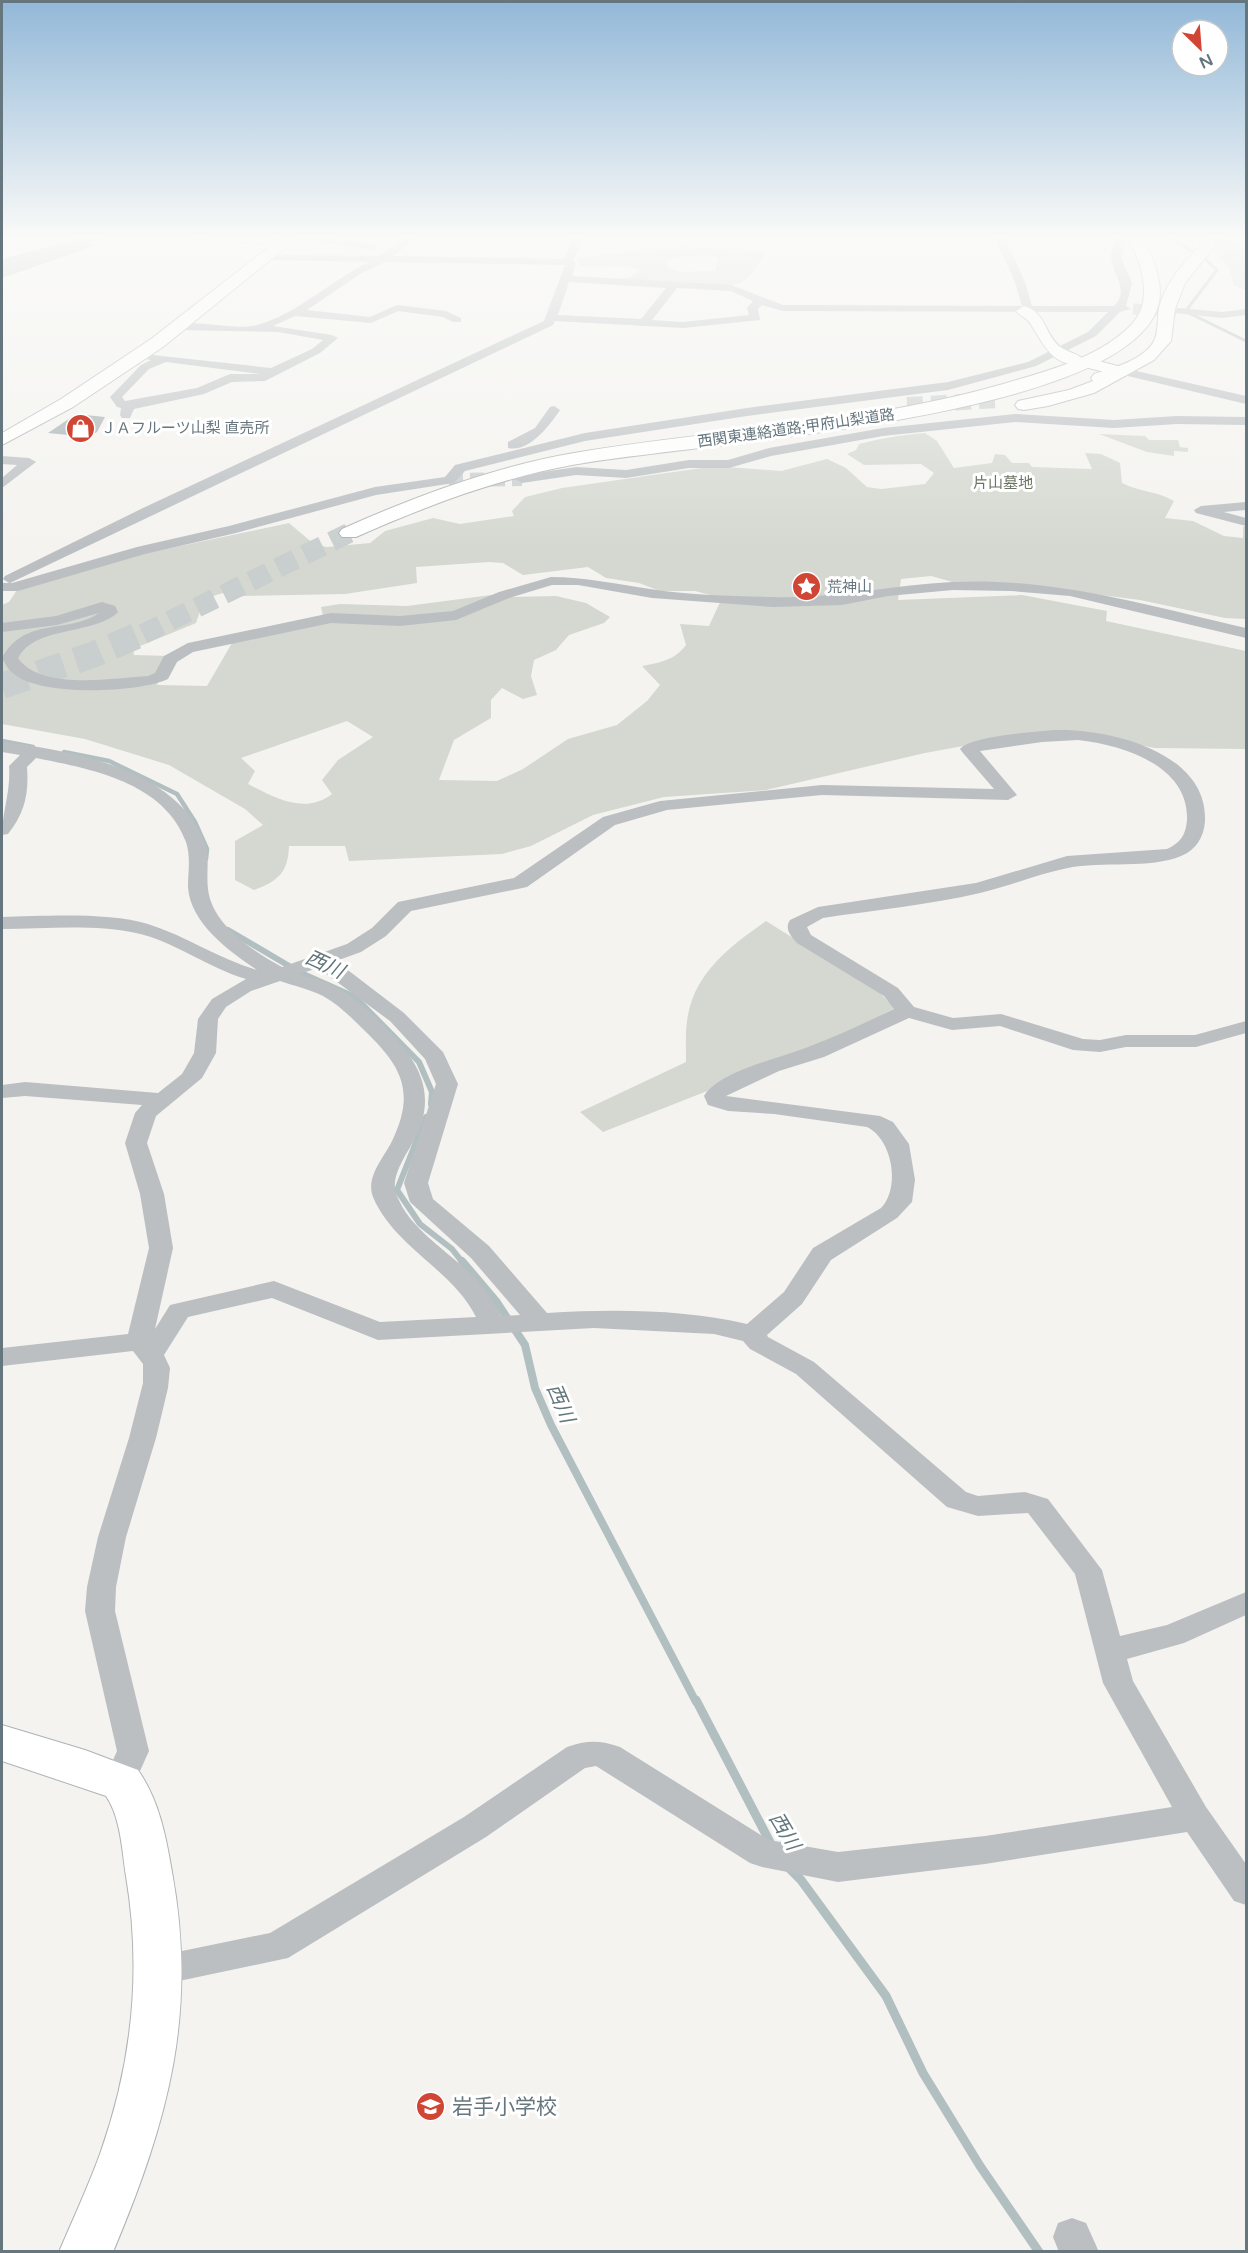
<svg xmlns="http://www.w3.org/2000/svg" width="1248" height="2253" viewBox="0 0 1248 2253" font-family="'Varela Round','Noto Sans JP',sans-serif">
  <style>
    .green { fill: #d4d8d0; fill-rule: evenodd }
    .water { fill: #b1bfc1 }
    .lines { fill: none; stroke-linecap: round; stroke-linejoin: round }
    .stream-far4 { stroke: #b1bfc1; stroke-width: 3 }
    .stream-far3 { stroke: #b1bfc1; stroke-width: 4.5 }
    .stream-far2 { stroke: #b1bfc1; stroke-width: 6 }
    .stream-far1 { stroke: #b1bfc1; stroke-width: 8 }
    .stream { stroke: #b1bfc1; stroke-width: 9 }
    .building { fill: #a3abaf }
    .street-tunnel-far1 { stroke: #c9cece; stroke-width: 11; stroke-dasharray: 11 5; stroke-linecap: butt }
    .street-tunnel { stroke: #c9cece; stroke-width: 14; stroke-dasharray: 14 7; stroke-linecap: butt }
    .highway-tunnel-far2 { stroke: #c9cece; stroke-width: 16; stroke-dasharray: 16 8; stroke-linecap: butt }
    .highway-tunnel-far1 { stroke: #c9cece; stroke-width: 20; stroke-dasharray: 20 10; stroke-linecap: butt }
    .highway-tunnel { stroke: #c9cece; stroke-width: 26; stroke-dasharray: 26 13; stroke-linecap: butt }
    .secondary-casing { stroke: #aeb3b6; stroke-width: 2 }
    .highway-casing { stroke: #afb3b5; stroke-width: 2 }
    .street { fill: #bbbfc2; fill-rule: evenodd }
    .secondary { fill: #fff; fill-rule: evenodd }
    .highway { fill: #fff; fill-rule: evenodd }
    .labels { text-anchor: middle; stroke-width: 6; stroke-linejoin: round; paint-order: stroke }
    .far-poi-label { font-size: 15px; fill: #66767e; stroke: #fff; text-anchor: start }
    .far-street-label { font-size: 15px; fill: #66767e; stroke: #fff }
    .far-park-label { font-size: 15px; fill: #6a7664; stroke: #fff }
    .water-label { font-size: 20px; font-style: italic; fill: #62777b; stroke: #fff }
    .near-poi-label { font-size: 21px; fill: #66767e; stroke: #fff; text-anchor: start }
  </style>
  <rect width="100%" height="100%" fill="#f4f3f0"/>
  <!-- green -->
  <g class="green">
    <polygon points="1219,238 1246,242 1246,291 1234,285 1229,267 1219,258 1226,252 1212,240"/>
    <path d="M 682,246 L 767,252 C 754,267 751,283 728,286 L 620,279 L 631,277 L 640,270 C 621,262 600,270 580,266 L 578,258 ZM 710,255 L 718,258 L 715,271 L 680,272 L 669,268 L 666,261 L 677,257 Z"/>
    <path d="M 925,433 L 937,441 L 954,468 L 992,463 L 995,454 L 1005,455 L 1012,463 L 1029,463 L 1032,467 L 1092,469 L 1085,453 L 1101,454 L 1120,463 L 1122,483 C 1140,492 1157,491 1174,501 L 1165,518 L 1193,521 L 1224,536 L 1243,538 L 1243,527 L 1246,525 L 1246,619 L 1225,618 L 1140,600 L 1010,583 L 956,583 L 931,576 L 901,579 L 898,600 L 1022,595 L 1107,611 L 1106,621 L 1246,651 L 1246,749 L 1155,748 L 1102,738 L 996,740 L 925,753 L 766,790 L 664,797 L 593,815 L 531,846 L 502,854 L 349,861 L 345,846 L 289,846 C 288,873 278,881 254,890 L 235,880 L 235,841 L 263,825 L 245,809 L 169,765 L 85,739 L 2,724 L 2,605 L 9,602 L 17,590 L 147,553 L 289,523 L 315,545 L 327,547 L 370,543 L 385,531 L 433,518 L 460,524 L 514,516 L 512,511 L 525,497 L 562,488 L 715,466 L 781,471 L 827,459 L 846,468 L 867,487 L 881,489 L 925,484 L 934,473 L 921,464 L 864,465 L 847,454 L 856,450 L 859,444 C 882,438 902,435 925,433 ZM 489,562 L 503,563 L 523,575 L 588,567 L 606,578 L 639,583 L 660,591 L 695,591 L 722,598 L 709,626 L 680,624 L 686,645 C 675,660 659,663 642,666 L 660,685 L 647,701 L 617,725 L 568,739 L 523,769 L 497,781 L 439,780 L 454,740 L 491,718 L 491,700 L 502,688 L 523,699 L 537,695 L 531,676 L 534,660 L 556,650 L 569,635 L 604,623 L 610,617 L 586,603 L 556,596 L 511,597 L 491,595 L 407,606 L 340,604 L 321,607 L 324,621 L 232,643 L 207,686 L 157,685 L 169,656 L 134,655 L 133,649 L 196,623 L 204,599 L 229,591 L 240,596 L 345,594 L 417,583 L 416,567 ZM 347,721 L 373,737 L 338,760 L 322,780 L 332,794 C 305,815 275,798 248,784 L 255,771 L 241,758 Z"/>
    <polygon points="1099,434 1145,436 1149,440 1178,440 1180,447 1188,448 1188,452 1174,451 1174,456 1147,452"/>
    <path d="M 766,921 L 878,991 L 895,1008 L 817,1048 L 603,1132 L 580,1112 L 686,1062 C 686,1046 685,1030 688,1015 C 696,971 732,945 766,921 Z"/>
  </g>
  <!-- water -->
  <path class="water" d="M 93,234 L 115,234 L 87,244 L 97,245 L 2,278 L 2,259 C 32,250 63,245 93,234 Z"/>
  <g class="lines">
    <!-- stream-far4 -->
    <polyline class="stream-far4" points="1165,234 1205,259 1217,270 1188,308 1191,314 1246,341"/>
    <!-- stream-far3 -->
    <g class="stream-far3">
      <polyline points="2,741 33,747"/>
      <polyline points="64,752 109,761 177,794 195,822 207,849 206,859"/>
    </g>
    <!-- stream-far2 -->
    <g class="stream-far2">
      <polyline points="228,930 301,973 355,997 419,1062 432,1092 431,1104"/>
      <polyline points="426,1117 397,1190 420,1224 452,1249 463,1263"/>
    </g>
    <!-- stream-far1 -->
    <polyline class="stream-far1" points="462,1261 496,1301 525,1345 535,1388 551,1425 696,1702"/>
    <!-- stream -->
    <g class="stream">
      <polyline points="696,1700 772,1846"/>
      <polyline points="789,1868 801,1880 886,1996 923,2073 980,2166 1039,2252"/>
    </g>
  </g>
  <!-- building -->
  <polygon class="building" points="76,414 105,417 97,432 89,437 48,433"/>
  <g class="lines">
    <!-- street-tunnel-far1 -->
    <polyline class="street-tunnel-far1" points="1133,309 1179,311"/>
    <!-- street-tunnel -->
    <polyline class="street-tunnel" points="449,480 522,479"/>
    <!-- highway-tunnel-far2 -->
    <polyline class="highway-tunnel-far2" points="907,405 1000,400"/>
    <!-- highway-tunnel-far1 -->
    <polyline class="highway-tunnel-far1" points="143,634 349,533"/>
    <!-- highway-tunnel -->
    <polyline class="highway-tunnel" points="2,686 92,655 146,632"/>
    <defs>
      <g id="secondary">
        <polygon points="182,234 289,234 260,243 189,238"/>
        <path d="M 1024,306 C 1046,312 1044,333 1059,346 C 1066,352 1078,353 1084,360 L 1082,363 C 1054,370 1042,342 1030,323 C 1027,318 1020,316 1016,311 Z"/>
        <polygon points="1091,359 1125,368 1127,371 1119,376 1085,367 1083,364 1085,361"/>
        <path d="M 2,1725 L 85,1750 L 138,1770 C 159,1800 166,1836 172,1872 C 198,2014 168,2121 113,2252 L 59,2252 C 73,2219 88,2187 100,2154 C 132,2064 142,1971 126,1876 C 122,1851 121,1818 106,1796 L 2,1761 Z"/>
      </g>
      <g id="highway">
        <polygon points="286,234 302,234 163,347 73,407 2,445 2,433 61,399 151,339"/>
        <path d="M 1127,234 L 1141,234 C 1154,260 1169,291 1153,318 C 1092,422 691,443 572,465 C 497,479 426,506 356,537 L 342,537 L 339,533 L 342,529 C 416,496 493,467 574,453 C 723,428 875,424 1020,379 C 1058,368 1103,354 1131,325 C 1156,298 1140,262 1127,234 Z"/>
        <path d="M 1193,234 L 1209,234 L 1214,240 L 1214,247 L 1185,283 L 1175,309 L 1171,341 L 1154,360 L 1094,393 L 1048,406 L 1024,410 L 1018,409 L 1015,405 L 1018,401 L 1069,390 L 1093,381 L 1091,378 L 1094,374 C 1113,368 1144,360 1154,341 C 1159,331 1157,319 1159,308 C 1165,284 1182,264 1200,246 L 1200,241 Z"/>
      </g>
    </defs>
    <!-- secondary casing -->
    <use href="#secondary" class="secondary-casing"/>
    <!-- highway casing -->
    <use href="#highway" class="highway-casing"/>
    <!-- street -->
    <g class="street">
      <polygon points="289,234 374,244 379,247 374,250 293,239 290,238"/>
      <path d="M 410,234 L 422,234 L 393,256 L 564,259 L 575,234 L 585,234 L 573,261 L 576,264 L 572,276 L 731,285 L 783,305 L 1022,306 L 1015,282 L 993,234 L 1003,234 L 1025,282 L 1032,306 L 1114,306 C 1131,289 1111,274 1111,256 C 1111,252 1114,246 1115,242 L 1109,234 L 1119,234 L 1125,242 L 1121,257 L 1132,283 L 1126,306 L 1131,309 L 1120,312 L 1096,336 L 1036,366 L 948,390 L 747,416 L 585,441 L 465,471 L 454,483 L 376,495 L 236,533 L 145,554 L 18,591 L 2,591 L 2,583 L 9,583 L 3,579 L 5,576 L 143,508 L 544,321 L 565,265 L 385,262 L 360,274 L 307,310 L 370,317 L 397,305 L 446,311 L 461,318 L 461,322 L 453,322 L 443,317 L 398,311 L 371,323 L 295,316 L 273,326 L 332,335 L 338,338 L 320,353 L 265,381 L 232,382 L 204,394 L 134,409 L 130,418 L 122,418 L 120,415 L 121,408 L 117,407 L 110,397 L 141,365 L 151,360 L 135,357 L 135,353 L 271,368 L 312,349 L 323,340 L 278,332 L 178,330 L 172,327 L 174,325 C 199,319 233,331 257,325 C 298,314 331,280 369,262 L 267,260 L 263,259 L 263,255 L 380,256 ZM 569,282 L 666,288 L 641,319 L 558,315 ZM 677,288 L 731,291 L 753,301 L 747,308 L 749,315 L 683,322 L 652,320 ZM 762,305 L 783,311 L 1108,312 L 1088,332 L 1028,362 L 948,382 L 747,408 L 585,433 L 455,465 L 445,477 L 375,487 L 229,526 L 137,547 L 12,583 L 10,583 L 553,325 L 555,321 L 683,328 L 760,320 L 758,309 ZM 166,362 L 260,374 L 230,374 L 197,388 L 125,401 L 122,397 L 149,369 Z"/>
      <polygon points="1179,308 1222,312 1246,309 1246,315 1222,318 1175,313 1175,309"/>
      <polygon points="1119,367 1246,396 1246,404 1115,373 1115,369"/>
      <path d="M 554,406 L 560,410 C 550,425 529,453 508,448 L 508,442 L 535,428 L 550,407 Z"/>
      <polygon points="1015,414 1114,420 1177,416 1246,417 1246,425 1177,424 1114,428 1015,422 883,436 771,456 729,468 689,468 626,478 576,475 522,483 515,479 522,475 576,467 626,470 689,460 728,460 769,448 883,428"/>
      <polygon points="2,456 29,458 36,462 2,488 2,478 17,465 2,464"/>
      <polygon points="1246,502 1246,510 1224,512 1246,518 1246,526 1196,513 1194,510 1201,506"/>
      <path d="M 551,577 C 585,577 616,584 650,589 C 689,595 732,596 772,597 C 833,599 892,585 952,582 C 1053,577 1150,606 1246,628 L 1246,638 L 1070,596 L 1011,591 L 953,590 L 888,596 L 842,605 L 773,607 L 652,598 L 578,585 L 552,585 L 509,598 L 456,620 L 400,626 L 331,623 L 193,652 L 177,662 L 168,679 C 138,693 38,697 13,673 C 8,670 5,663 2,658 C 25,616 66,635 99,613 L 57,625 L 2,632 L 2,623 L 56,616 L 102,602 L 115,606 L 118,612 L 115,615 C 87,635 34,627 18,658 C 41,691 112,678 148,676 L 155,673 L 164,656 L 188,643 L 331,613 L 400,616 L 453,611 L 499,592 Z"/>
      <path d="M 1054,730 C 1107,728 1208,751 1205,821 C 1204,837 1196,850 1181,856 C 1151,869 1101,861 1068,868 C 1038,874 1010,886 980,893 C 929,905 875,910 823,918 L 807,927 L 811,935 L 898,988 L 914,1007 L 953,1018 L 1001,1014 L 1083,1039 L 1100,1040 L 1126,1035 L 1195,1035 L 1246,1021 L 1246,1033 L 1196,1047 L 1126,1047 L 1100,1052 L 1073,1050 L 1000,1026 L 952,1030 L 909,1018 L 824,1057 L 779,1071 L 726,1096 L 880,1116 L 893,1122 L 909,1144 L 915,1180 L 912,1202 L 897,1218 L 831,1260 L 802,1304 L 767,1335 L 768,1337 L 814,1362 L 966,1492 L 978,1496 L 1025,1492 L 1048,1499 L 1102,1570 L 1120,1636 L 1167,1625 L 1246,1592 L 1246,1615 L 1184,1643 L 1127,1659 L 1133,1681 L 1206,1807 L 1246,1864 L 1246,1905 L 1234,1901 L 1187,1832 L 985,1864 L 838,1882 L 762,1867 L 750,1863 L 596,1766 L 585,1768 L 486,1837 L 288,1958 L 160,1985 L 148,1980 L 143,1969 L 148,1958 L 270,1933 L 464,1817 L 567,1747 C 587,1740 600,1740 620,1747 L 769,1840 L 838,1852 L 985,1836 L 1172,1807 L 1103,1683 L 1075,1574 L 1028,1513 L 978,1516 L 947,1507 L 796,1374 L 750,1349 L 743,1341 L 714,1334 L 594,1328 L 378,1340 L 272,1298 L 188,1317 L 164,1355 L 170,1368 L 168,1388 L 156,1438 L 126,1537 L 116,1587 L 115,1611 L 149,1751 L 131,1791 L 120,1795 L 109,1791 L 104,1781 L 117,1751 L 85,1611 L 87,1587 L 98,1537 L 129,1438 L 143,1383 L 143,1364 L 133,1351 L 2,1366 L 2,1348 L 128,1334 L 149,1248 L 140,1194 L 125,1143 L 135,1113 L 142,1105 L 25,1096 L 2,1098 L 2,1085 L 25,1082 L 158,1093 L 182,1074 L 194,1053 L 198,1019 L 212,999 L 246,979 C 208,968 174,941 136,933 C 93,924 45,929 2,929 L 2,917 C 43,916 109,912 148,924 C 186,936 219,959 257,970 C 230,952 190,923 188,887 C 188,871 191,858 186,842 C 164,782 91,769 36,758 L 27,767 C 29,793 25,813 8,834 L 2,835 C 2,812 11,791 9,766 L 20,755 L 2,752 L 2,742 C 70,750 179,769 205,844 C 210,859 206,873 208,889 C 212,925 253,951 282,967 L 347,944 L 372,928 L 398,902 L 514,878 L 603,817 L 660,801 L 822,785 L 994,789 L 963,753 L 960,749 C 971,736 1035,732 1054,730 ZM 1078,740 C 1122,745 1189,765 1187,820 C 1186,835 1180,843 1167,849 L 1067,856 L 976,883 L 818,907 L 790,920 C 784,929 791,936 797,943 L 884,996 L 894,1009 C 866,1022 838,1036 808,1047 C 781,1058 719,1071 704,1096 L 708,1105 L 728,1111 L 774,1114 L 867,1127 C 892,1139 901,1187 881,1208 L 813,1248 L 784,1292 L 747,1324 C 683,1309 613,1309 547,1313 L 489,1246 L 433,1199 L 428,1183 L 458,1084 L 443,1052 L 404,1013 L 336,961 L 361,952 L 386,936 L 411,911 L 527,887 L 615,825 L 667,810 L 822,795 L 1008,800 L 1017,795 L 980,751 L 1042,742 ZM 318,968 L 390,1021 L 425,1059 L 436,1084 L 404,1183 L 410,1202 L 471,1258 L 520,1315 L 501,1316 C 491,1298 480,1282 465,1269 C 441,1246 410,1228 397,1196 C 387,1174 414,1147 421,1125 C 435,1081 410,1052 380,1022 C 367,1010 354,997 338,988 C 326,981 312,978 299,974 ZM 280,981 C 294,986 309,989 323,996 C 339,1005 352,1018 365,1031 C 400,1065 416,1090 393,1139 C 385,1157 365,1176 373,1197 C 395,1248 452,1269 476,1317 L 380,1322 L 274,1281 L 170,1305 L 155,1329 L 173,1248 L 164,1194 L 147,1143 L 156,1116 L 202,1078 L 216,1053 L 218,1019 L 226,1007 L 251,991 Z"/>
      <polygon points="1072,2218 1086,2223 1099,2252 1059,2252 1053,2237 1058,2223"/>
    </g>
    <!-- secondary -->
    <use href="#secondary" class="secondary"/>
    <!-- highway -->
    <use href="#highway" class="highway"/>
  </g>
  <!-- sky -->
  <linearGradient id="sky" x2="0" y2="1"><stop stop-color="#92b8d8"/><stop offset="0.43" stop-color="#fafaf8"/><stop offset="1" stop-color="#fafaf8" stop-opacity="0"/></linearGradient>
  <rect width="1248" height="550" fill="url(#sky)"/>
  <!-- icons -->
  <defs>
    <symbol id="shop-disc" viewBox="-11 -11 22 22"><circle r="9.5" fill="#d04534" stroke="#fff"/><path d="M-5-2.5h2.3a2.7 3.5 0 0 1 5.4 0H5L5.5 6h-11ZM-1.5-2.5h3a1.5 2.3 0 0 0-3 0Z" fill="#fff"/></symbol>
    <symbol id="sight-disc" viewBox="-11 -11 22 22"><circle r="9.5" fill="#d04534" stroke="#fff"/><path d="M0-6L1.8-2.2L6-1.7L2.9 1.2L3.7 5.4L0 3.3L-3.7 5.4L-2.9 1.2L-6-1.7L-1.8-2.2Z" fill="#fff"/></symbol>
    <symbol id="school-disc" viewBox="-11 -11 22 22"><circle r="9.5" fill="#d04534" stroke="#fff"/><path d="M0-5L7-2L0 1L-7-2ZM-4 1L0 2.5L4 1V4Q0 6-4 4Z" fill="#fff"/></symbol>
  </defs>
  <g fill-rule="evenodd">
    <use href="#shop-disc" x="64" y="412" width="33" height="33"/>
    <use href="#sight-disc" x="790" y="570" width="33" height="33"/>
    <use href="#school-disc" x="414" y="2090" width="33" height="33"/>
  </g>
  <g class="labels">
    <!-- far-poi labels -->
    <g class="far-poi-label">
      <text x="101" y="433">ＪＡフルーツ山梨 直売所</text>
      <text x="827" y="592">荒神山</text>
    </g>
    <!-- far-street labels -->
    <g class="far-street-label">
      <text transform="translate(796 428) rotate(-8)" y="5">西関東連絡道路;甲府山梨道路</text>
    </g>
    <!-- far-park labels -->
    <g class="far-park-label">
      <text x="1003" y="488">片山墓地</text>
    </g>
    <!-- water labels -->
    <g class="water-label">
      <text transform="translate(325 964) rotate(25)" y="7">西川</text>
      <text transform="translate(561 1403) rotate(67)" y="7">西川</text>
      <text transform="translate(785 1831) rotate(59)" y="7">西川</text>
    </g>
    <!-- near-poi labels -->
    <g class="near-poi-label">
      <text x="452" y="2114">岩手小学校</text>
    </g>
  </g>
  <!-- border -->
  <rect width="1248" height="2253" fill="none" stroke="#66767e" stroke-width="6"/>
  <!-- north arrow -->
  <g transform="translate(1200 48) rotate(155)"><circle r="28" fill="#ffffff" stroke="#c2c8cb" stroke-width="1.5"/>
  <path d="M0-4.5L10 22L0 15L-10 22Z" fill="#d04534"/>
  <text y="-9" font-size="16" font-weight="bold" text-anchor="middle" fill="#66767e">N</text>
  </g>
</svg>
